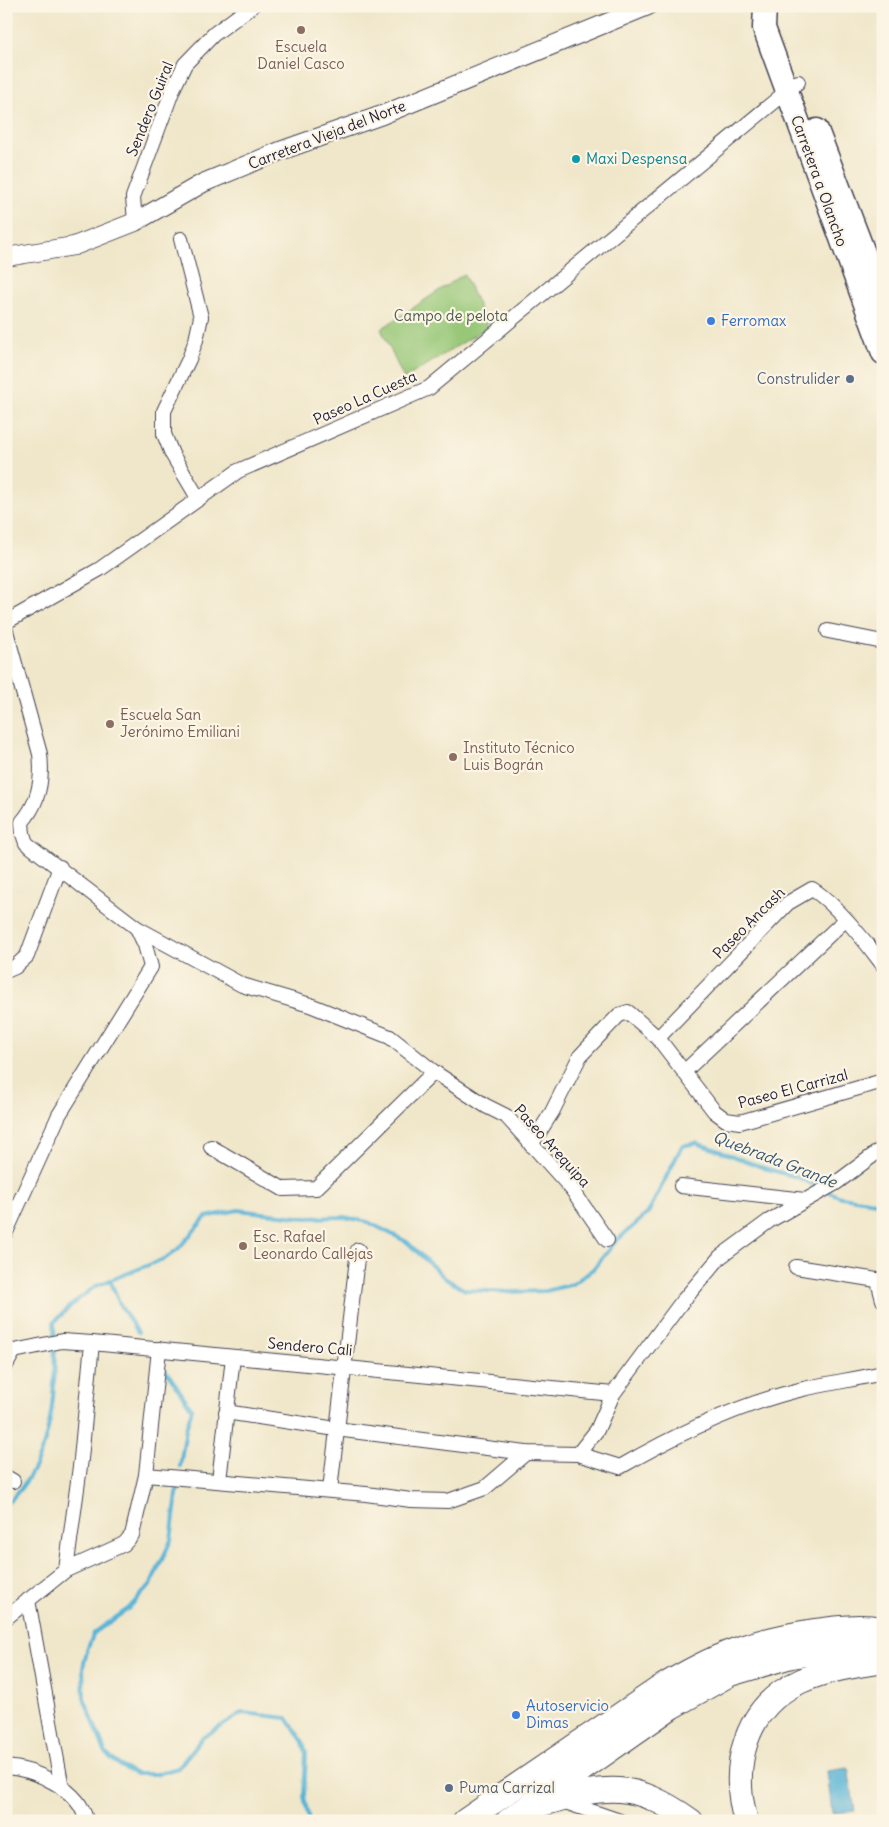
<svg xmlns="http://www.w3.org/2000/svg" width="889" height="1827" viewBox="0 0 889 1827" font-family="Delius,sans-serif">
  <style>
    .green { fill: #97c777; stroke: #5c7459 }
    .water { fill: #59b4d7; stroke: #3e6b89 }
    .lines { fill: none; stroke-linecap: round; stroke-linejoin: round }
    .stream { stroke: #59b4d7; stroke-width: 4 }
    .minor-casing { stroke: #414050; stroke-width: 16 }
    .tertiary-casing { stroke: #414050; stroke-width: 20 }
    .primary-casing { stroke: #414050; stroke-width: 25 }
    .trunk-casing { stroke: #414050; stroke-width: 26 }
    .minor { stroke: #fff; stroke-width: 14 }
    .tertiary { stroke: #fff; stroke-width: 18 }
    .primary { stroke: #fff; stroke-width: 22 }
    .trunk { stroke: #fff; stroke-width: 24 }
    .education-dot { fill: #8d6e63; stroke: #fcf5e5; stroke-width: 2 }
    .culture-dot { fill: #0f9aa8; stroke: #fcf5e5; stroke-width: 2 }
    .shop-dot { fill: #3f7fe0; stroke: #fcf5e5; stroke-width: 2 }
    .service-dot { fill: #5c6f8a; stroke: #fcf5e5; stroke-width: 2 }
    .labels { text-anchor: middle; stroke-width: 4.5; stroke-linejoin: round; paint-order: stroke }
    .education-label { font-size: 15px; fill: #785e54; stroke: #fcf5e5; text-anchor: start }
    .street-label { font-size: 15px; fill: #22223b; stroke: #fcf5e5 }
    .culture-label { font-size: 15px; fill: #0d838f; stroke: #fcf5e5; text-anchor: start }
    .park-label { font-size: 15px; fill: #4b5c50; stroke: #fcf5e5 }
    .shop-label { font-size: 15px; fill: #366cbe; stroke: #fcf5e5; text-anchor: start }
    .service-label { font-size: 15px; fill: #4e5e75; stroke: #fcf5e5; text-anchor: end }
    .water-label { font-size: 16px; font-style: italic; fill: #355572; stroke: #fcf5e5 }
  </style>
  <rect width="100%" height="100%" fill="#fcf5e5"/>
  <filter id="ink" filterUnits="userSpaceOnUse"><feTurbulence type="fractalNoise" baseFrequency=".02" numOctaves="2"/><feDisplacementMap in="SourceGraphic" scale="10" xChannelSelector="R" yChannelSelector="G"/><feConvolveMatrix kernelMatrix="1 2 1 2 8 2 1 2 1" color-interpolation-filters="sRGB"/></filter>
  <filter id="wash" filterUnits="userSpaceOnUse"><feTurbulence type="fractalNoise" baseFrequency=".0096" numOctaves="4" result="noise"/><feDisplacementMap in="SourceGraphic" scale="20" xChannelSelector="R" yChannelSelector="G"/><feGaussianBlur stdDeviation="1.12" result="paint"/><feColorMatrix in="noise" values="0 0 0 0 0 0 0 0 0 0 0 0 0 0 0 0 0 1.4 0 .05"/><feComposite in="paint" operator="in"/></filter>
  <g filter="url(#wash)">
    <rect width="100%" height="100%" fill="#f0e7ca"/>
    <!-- green -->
    <polygon class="green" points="464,274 488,327 404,379 381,329"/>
    <!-- water -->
    <polygon class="water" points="848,1768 855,1811 832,1813 827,1771"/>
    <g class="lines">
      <!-- stream -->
      <g class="stream">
        <polyline points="829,1192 841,1197 883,1203"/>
        <polyline points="110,1280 121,1307 138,1332"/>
        <polyline points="162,1365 192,1409 186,1429 180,1466"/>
        <polyline points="178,1486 171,1540 151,1584 128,1609 94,1633 87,1650 83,1668 84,1698 106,1754 122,1767 136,1774 157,1774 178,1768 202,1738 242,1713 287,1718 303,1742 306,1753 304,1796 309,1821"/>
        <path d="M 6,1504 C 57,1460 56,1384 54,1322 L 77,1300 L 96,1286 L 166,1258 L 178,1249 L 206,1217 L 238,1210 L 306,1218 L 344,1217 L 368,1222 L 407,1242 L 446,1279 L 465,1290 L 511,1292 L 546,1291 L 573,1284 L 593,1269 L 616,1241 L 648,1213 L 682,1146 L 696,1143 L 717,1150 L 764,1168 L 797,1177 L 820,1188"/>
      </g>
    </g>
  </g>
  <g filter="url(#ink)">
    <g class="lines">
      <defs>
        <g id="minor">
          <polyline points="135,222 133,197 173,89 185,64 214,34 252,6"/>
          <polyline points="181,239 201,317 196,340 189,359 164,411 164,434 172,454 198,498"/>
          <polyline points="6,622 100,569 238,471 429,388 798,82"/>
          <path d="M 6,631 L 40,754 C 43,779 39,803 22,822 L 23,834 L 26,843 L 137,928 L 242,985 L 310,1005 L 390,1037 L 434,1072 L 486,1106 L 506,1116 L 571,1188 L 607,1240"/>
          <polyline points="828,631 883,642"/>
          <polyline points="6,971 15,967 27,956 60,867"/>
          <path d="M 658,1038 L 788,903 L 812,889 C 835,903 867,943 883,965"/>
          <polyline points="685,1071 845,920"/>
          <polyline points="531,1145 552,1112 580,1056 619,1015 628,1012 658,1038 714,1111 726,1120 740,1122 883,1081"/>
          <polyline points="211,1147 283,1189 316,1188 434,1072"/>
          <polyline points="681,1186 805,1200"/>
          <polyline points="6,1232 59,1115 151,967 145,945 137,928"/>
          <polyline points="796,1267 883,1281"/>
          <polyline points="878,1281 883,1300"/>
          <polyline points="6,1349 14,1351 62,1341 92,1343 613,1394"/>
          <polyline points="6,1365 14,1351"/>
          <path d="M 226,1412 L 336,1429 L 526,1453 L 578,1454 L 620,1467 C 677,1434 739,1404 803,1389 C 830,1383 856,1379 883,1373"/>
          <polyline points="578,1454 597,1430 613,1394 681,1303 720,1257 769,1221 836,1183 883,1148"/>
          <polyline points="146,1475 366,1494 411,1500 448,1501 485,1488 526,1453"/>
          <polyline points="6,1477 13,1481"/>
          <polyline points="219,1481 233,1357"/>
          <polyline points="330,1490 358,1250"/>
          <polyline points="66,1570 81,1459 92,1343"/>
          <polyline points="28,1600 62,1788"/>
          <polyline points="6,1618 66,1570 124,1544 132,1535 146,1475 159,1349"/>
          <path d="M 6,1767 C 34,1769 81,1789 86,1821"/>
          <polyline points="562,1801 620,1821"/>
        </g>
        <polyline id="tertiary" points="6,257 74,246 135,222 203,183 280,151 382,115 648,6"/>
        <g id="primary">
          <polyline points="765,6 764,28 883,353"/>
          <polyline points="817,130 883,302"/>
        </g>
        <g id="trunk">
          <path d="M 542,1804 C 607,1785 633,1780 691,1821"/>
          <path d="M 465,1821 L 660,1688 C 714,1655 750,1641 814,1631 C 836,1628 861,1625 883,1629"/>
          <polyline points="508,1821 671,1707 730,1674 791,1656 847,1648 883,1651"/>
          <path d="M 746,1821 C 730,1766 745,1706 801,1681 C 827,1669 855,1666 883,1661"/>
        </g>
      </defs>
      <!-- minor casing -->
      <use href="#minor" class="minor-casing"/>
      <!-- tertiary casing -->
      <use href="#tertiary" class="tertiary-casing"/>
      <!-- primary casing -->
      <use href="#primary" class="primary-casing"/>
      <!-- trunk casing -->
      <use href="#trunk" class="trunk-casing"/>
      <!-- minor -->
      <use href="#minor" class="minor"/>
      <!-- tertiary -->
      <use href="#tertiary" class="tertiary"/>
      <!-- primary -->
      <use href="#primary" class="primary"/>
      <!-- trunk -->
      <use href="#trunk" class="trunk"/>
    </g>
  </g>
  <!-- markers -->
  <g class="education-dot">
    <circle cx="301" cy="30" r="5"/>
    <circle cx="110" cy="724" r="5"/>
    <circle cx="453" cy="757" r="5"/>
    <circle cx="243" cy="1246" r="5"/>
  </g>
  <circle class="culture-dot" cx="576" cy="159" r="5"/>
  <g class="shop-dot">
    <circle cx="711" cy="321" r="5"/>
    <circle cx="516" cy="1715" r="5"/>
  </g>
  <g class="service-dot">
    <circle cx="850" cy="379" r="5"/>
    <circle cx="449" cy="1788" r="5"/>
  </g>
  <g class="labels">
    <!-- education labels -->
    <g class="education-label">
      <text x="301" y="52" text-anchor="middle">Escuela<tspan x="301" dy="17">Daniel Casco</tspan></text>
      <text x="120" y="720">Escuela San<tspan x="120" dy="17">Jerónimo Emiliani</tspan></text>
      <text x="463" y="753">Instituto Técnico<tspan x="463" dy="17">Luis Bográn</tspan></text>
      <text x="253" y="1242">Esc. Rafael<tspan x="253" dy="17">Leonardo Callejas</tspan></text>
    </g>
    <!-- street labels -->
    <g class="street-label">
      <text transform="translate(150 109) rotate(-68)" y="5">Sendero Guiral</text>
      <text transform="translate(327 135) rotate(-21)" y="5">Carretera Vieja del Norte</text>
      <text transform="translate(819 181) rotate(70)" y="5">Carretera a Olancho</text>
      <text transform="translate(365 398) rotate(-24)" y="5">Paseo La Cuesta</text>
      <text transform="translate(749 923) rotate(-45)" y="5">Paseo Ancash</text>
      <text transform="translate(793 1089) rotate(-15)" y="5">Paseo El Carrizal</text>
      <text transform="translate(552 1146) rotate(48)" y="5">Paseo Arequipa</text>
      <text transform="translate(310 1347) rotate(5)" y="5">Sendero Cali</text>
    </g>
    <!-- culture labels -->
    <g class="culture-label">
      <text x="586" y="164">Maxi Despensa</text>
    </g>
    <!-- park labels -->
    <g class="park-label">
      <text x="451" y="321">Campo de pelota</text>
    </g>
    <!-- shop labels -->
    <g class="shop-label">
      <text x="721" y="326">Ferromax</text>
      <text x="526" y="1711">Autoservicio<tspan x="526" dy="17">Dimas</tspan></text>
    </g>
    <!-- service labels -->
    <g class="service-label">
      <text x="840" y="384">Construlider</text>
      <text x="459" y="1793" text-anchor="start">Puma Carrizal</text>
    </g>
    <!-- water labels -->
    <g class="water-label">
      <text transform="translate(775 1159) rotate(21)" y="6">Quebrada Grande</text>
    </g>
  </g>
  <!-- margin -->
  <rect width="889" height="1827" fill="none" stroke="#fcf5e5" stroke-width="25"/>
</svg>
